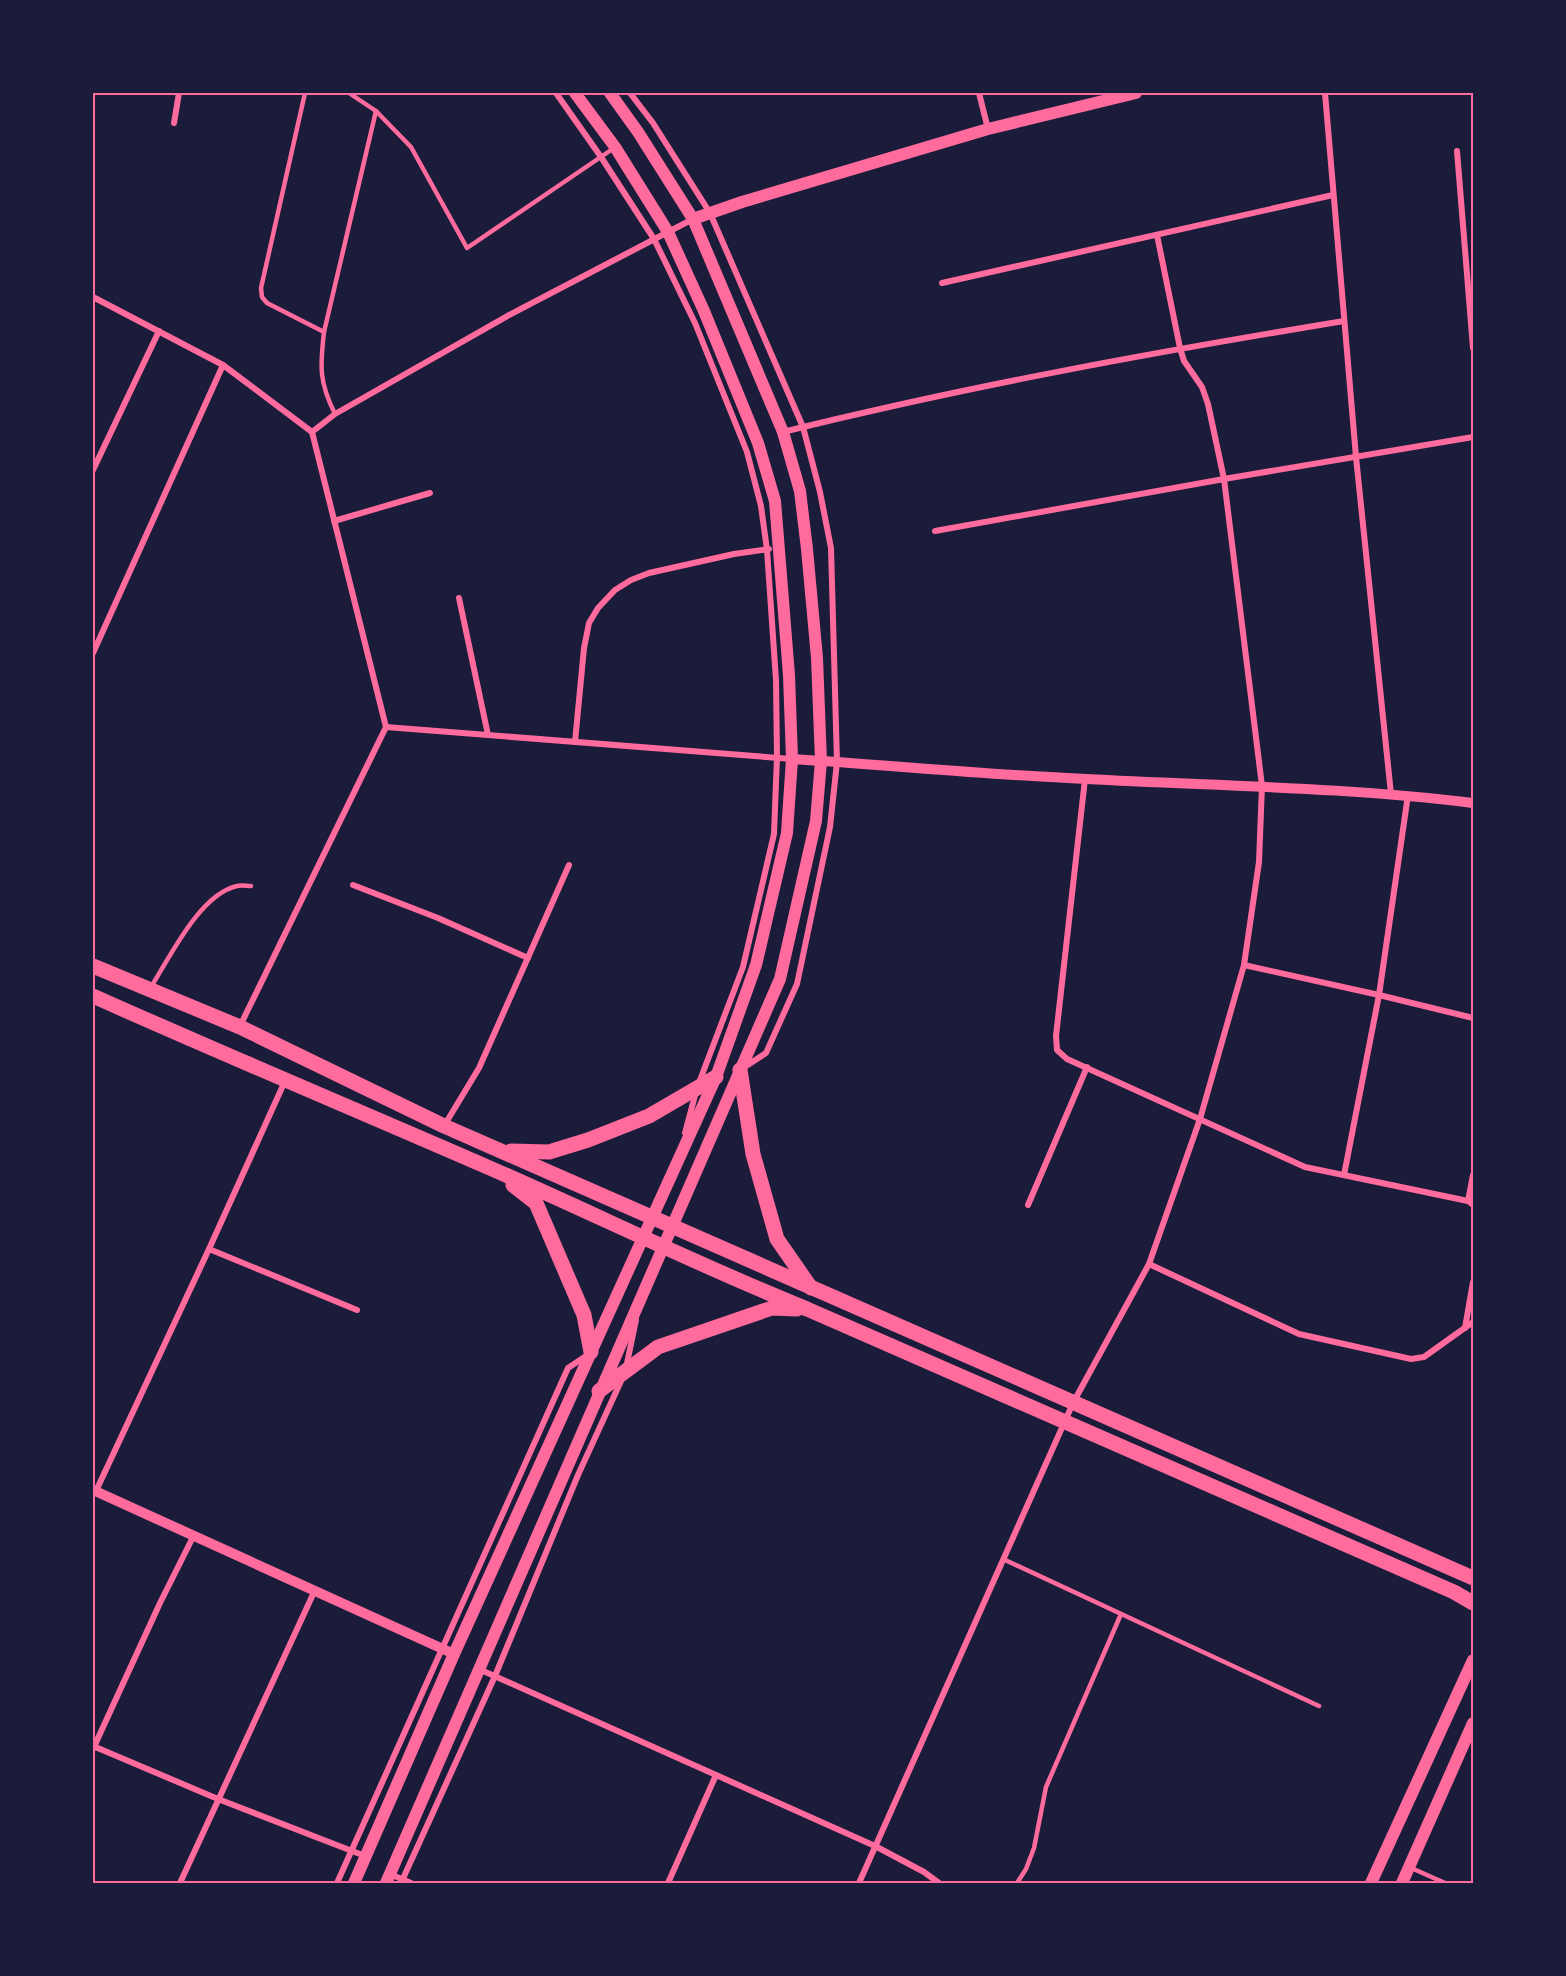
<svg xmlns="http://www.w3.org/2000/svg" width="1566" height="1976" viewBox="0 0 1566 1976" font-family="Poppins,sans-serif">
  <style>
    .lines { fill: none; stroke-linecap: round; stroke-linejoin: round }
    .service { stroke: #ff6b9d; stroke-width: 4.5 }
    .minor { stroke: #ff6b9d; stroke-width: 6 }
    .tertiary { stroke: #ff6b9d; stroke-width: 10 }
    .secondary { stroke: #ff6b9d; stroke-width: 12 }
    .primary { stroke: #ff6b9d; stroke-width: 15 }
    .neatline { fill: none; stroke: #ff6b9d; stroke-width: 2 }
  </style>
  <rect width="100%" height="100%" fill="#1b1b3a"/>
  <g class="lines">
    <!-- service -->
    <g class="service">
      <polyline points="305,93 261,288 262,297 267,303 324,332"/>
      <polyline points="349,93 376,111 411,147 467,248 614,148"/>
      <path d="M 335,414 C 319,382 320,367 324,332 L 376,111"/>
      <path d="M 151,987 C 170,957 200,894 237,886 C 241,885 247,886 251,886"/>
      <polyline points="1003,1559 1319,1706"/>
      <polyline points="1409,1867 1445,1883"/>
      <polyline points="1017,1883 1026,1869 1034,1848 1046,1787 1121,1614"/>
    </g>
    <!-- minor -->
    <g class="minor">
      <polyline points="556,93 601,157 654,239 695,323 747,452 761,506 767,550 776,680 777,757 774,834 743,967 697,1088 685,1133"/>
      <polyline points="630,93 653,123 710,213 803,427 820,492 831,548 837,762 830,827 797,984 766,1053 743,1068"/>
      <polyline points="979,93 988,129"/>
      <polyline points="1325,93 1356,457 1391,794"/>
      <polyline points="174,123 179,93"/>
      <polyline points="1457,151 1473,348"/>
      <polyline points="942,283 1333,195"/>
      <polyline points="93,297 223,365 312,432 335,414 509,315 693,219"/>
      <path d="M 783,432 C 968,386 1156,352 1344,321"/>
      <polyline points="93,470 159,331"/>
      <polyline points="334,521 430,493"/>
      <polyline points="935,531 1224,479 1473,437"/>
      <polyline points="459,598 488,735"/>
      <polyline points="93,653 223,365"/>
      <polyline points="386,727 792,759"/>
      <polyline points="575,742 584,648 589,623 598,608 615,590 631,580 649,573 734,554 769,549"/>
      <polyline points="1085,779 1056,1036 1057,1050 1067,1059 1305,1167 1468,1201"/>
      <polyline points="353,885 438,918 528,958"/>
      <polyline points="1244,965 1379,995 1473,1018"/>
      <polyline points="240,1026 386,727 312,432"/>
      <polyline points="444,1126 479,1068 569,865"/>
      <polyline points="1344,1175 1379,995 1408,795"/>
      <polyline points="1473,1175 1468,1201 1473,1205"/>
      <polyline points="1028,1205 1087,1067"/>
      <polyline points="209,1249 357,1310"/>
      <polyline points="1149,1264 1299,1334 1411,1359 1424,1357 1473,1322"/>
      <polyline points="1465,1328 1473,1282"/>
      <polyline points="626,1368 636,1320"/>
      <polyline points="96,1491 209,1249 285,1081"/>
      <polyline points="481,1670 875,1846 924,1872 939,1883"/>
      <polyline points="93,1746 218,1799 365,1856"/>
      <polyline points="93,1749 160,1603 194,1535"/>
      <polyline points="390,1874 411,1883"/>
      <polyline points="180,1883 315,1590"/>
      <polyline points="337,1883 568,1368 586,1356"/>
      <polyline points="401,1883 495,1676 578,1475 621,1381"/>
      <polyline points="668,1883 716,1775"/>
      <polyline points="859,1883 1073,1403 1149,1264 1200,1119 1244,965 1259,862 1262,786 1224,479 1208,404 1202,387 1184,361 1180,348 1157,235"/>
    </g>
    <!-- tertiary -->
    <g class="tertiary">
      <path d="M 792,759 C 890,765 989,775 1087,779 C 1216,786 1345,787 1473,803"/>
      <polyline points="93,1490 454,1654"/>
    </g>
    <!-- secondary -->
    <g class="secondary">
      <polyline points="693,219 742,202 988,129 1136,93"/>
      <polyline points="354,1883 454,1654 716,1077 756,965 787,833 792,759 789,675 775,501 758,443 704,311 668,232 615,147 575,93"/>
      <polyline points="386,1883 780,979 816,821 821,761 817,658 807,549 800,491 783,432 693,219 638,132 610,93"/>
      <polyline points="1371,1883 1473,1660"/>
      <polyline points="1402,1883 1473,1723"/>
    </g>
    <!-- primary -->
    <g class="primary">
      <polyline points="93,966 240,1027 444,1126 1473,1578"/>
      <path d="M 93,996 C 225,1055 359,1111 492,1169 C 597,1215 700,1266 807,1309 L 1454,1592 L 1473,1603"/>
      <polyline points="740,1070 753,1154 777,1239 811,1288"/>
      <polyline points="511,1151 549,1152 588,1140 649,1116 716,1077"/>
      <polyline points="513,1185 536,1203 584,1315 591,1352"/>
      <polyline points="599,1391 658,1347 772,1308 797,1309"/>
    </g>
  </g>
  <!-- border -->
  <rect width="1566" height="1976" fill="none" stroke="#1b1b3a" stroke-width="189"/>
  <rect x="94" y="94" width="1378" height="1788" class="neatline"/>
</svg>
